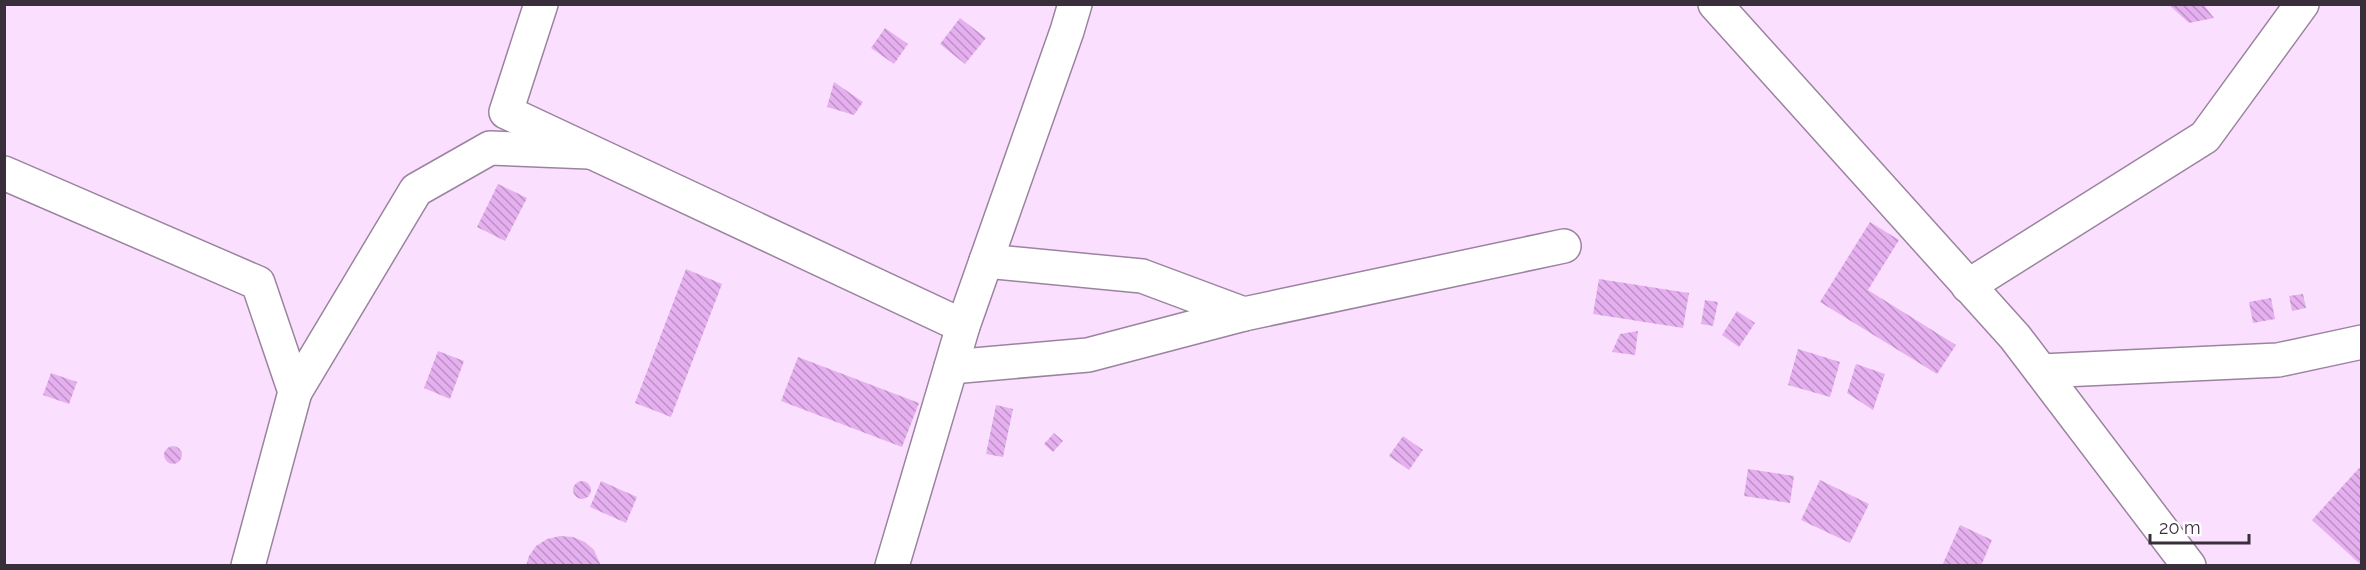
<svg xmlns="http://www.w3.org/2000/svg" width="2366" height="570" viewBox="0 0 2366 570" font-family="Raleway,sans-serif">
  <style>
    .building { fill: url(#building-back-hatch) }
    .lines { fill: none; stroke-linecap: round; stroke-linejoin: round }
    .minor-casing { stroke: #9b839f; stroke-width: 36 }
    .minor { stroke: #fff; stroke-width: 33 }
  </style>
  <defs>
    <pattern id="building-back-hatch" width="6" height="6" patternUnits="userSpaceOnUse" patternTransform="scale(1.5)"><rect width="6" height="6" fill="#e6b0f0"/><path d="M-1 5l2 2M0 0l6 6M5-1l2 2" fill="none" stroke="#bb90c4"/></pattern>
  </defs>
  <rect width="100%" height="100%" fill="#fae0fe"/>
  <!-- building -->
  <g class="building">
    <polygon points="2168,4 2203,4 2214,18 2189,23"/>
    <polygon points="960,18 986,38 965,64 940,44"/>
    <polygon points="885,28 908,44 894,64 871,48"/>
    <polygon points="834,82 863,102 854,115 827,107"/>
    <polygon points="498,184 527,198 505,241 477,227"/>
    <polygon points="1870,222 1899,240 1868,290 1956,345 1937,374 1820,302"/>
    <polygon points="686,269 722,284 671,417 635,403"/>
    <polygon points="1599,279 1689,293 1683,328 1593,314"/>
    <polygon points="2303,294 2306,308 2292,311 2289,296"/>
    <polygon points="2271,298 2275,319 2253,323 2249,302"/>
    <polygon points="1705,300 1718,302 1713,326 1701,324"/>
    <polygon points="1737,311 1755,323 1739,347 1722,335"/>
    <polygon points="1638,331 1635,355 1612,352 1620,334"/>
    <polygon points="1798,349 1840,362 1830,397 1788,385"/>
    <polygon points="438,351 464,361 450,399 424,388"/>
    <polygon points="798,357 919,403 902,447 781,401"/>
    <polygon points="1856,364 1885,374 1873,410 1847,393"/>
    <polygon points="51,373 77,382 69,404 43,395"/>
    <polygon points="996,405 1013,409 1003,457 986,454"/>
    <polygon points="1054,433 1063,441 1053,452 1044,444"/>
    <polygon points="1403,436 1423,450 1409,470 1389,456"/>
    <circle cx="173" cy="455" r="9"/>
    <polygon points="2359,468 2362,471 2360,564 2312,520"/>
    <polygon points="1748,469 1794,476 1790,503 1744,496"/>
    <polygon points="1820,480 1869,504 1850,543 1801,520"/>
    <polygon points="601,481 637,497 626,523 590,507"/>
    <circle cx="582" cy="490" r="9"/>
    <polygon points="1960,525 1992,540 1981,566 1942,566"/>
    <polygon points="560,536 573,537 585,542 594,550 601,566 526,566 529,556 536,546 547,539"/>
  </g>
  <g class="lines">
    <defs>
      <g id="minor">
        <polyline points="541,4 506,112 963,326"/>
        <polyline points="1715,4 2015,337 2189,566"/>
        <polyline points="4,173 258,283 295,392 416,190 490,148 589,152"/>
        <polyline points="986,261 1142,276 1244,314 1564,246"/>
        <polyline points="1968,286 2205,137 2302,4"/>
        <polyline points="951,367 1088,355 1244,314"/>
        <polyline points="2041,371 2278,360 2362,342"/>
        <polyline points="248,566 295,392"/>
        <polyline points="892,566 963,326 1067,31 1075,4"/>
      </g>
    </defs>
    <!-- minor casing -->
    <use href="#minor" class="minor-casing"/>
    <!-- minor -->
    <use href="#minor" class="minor"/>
  </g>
  <!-- border -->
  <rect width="2366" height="570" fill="none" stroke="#392f3b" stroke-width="12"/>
  <!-- scale -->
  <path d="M2150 534v9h99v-9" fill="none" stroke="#392f3b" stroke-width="3"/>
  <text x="2159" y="534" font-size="18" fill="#392f3b" stroke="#ffffff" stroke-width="4.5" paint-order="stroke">20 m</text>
</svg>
